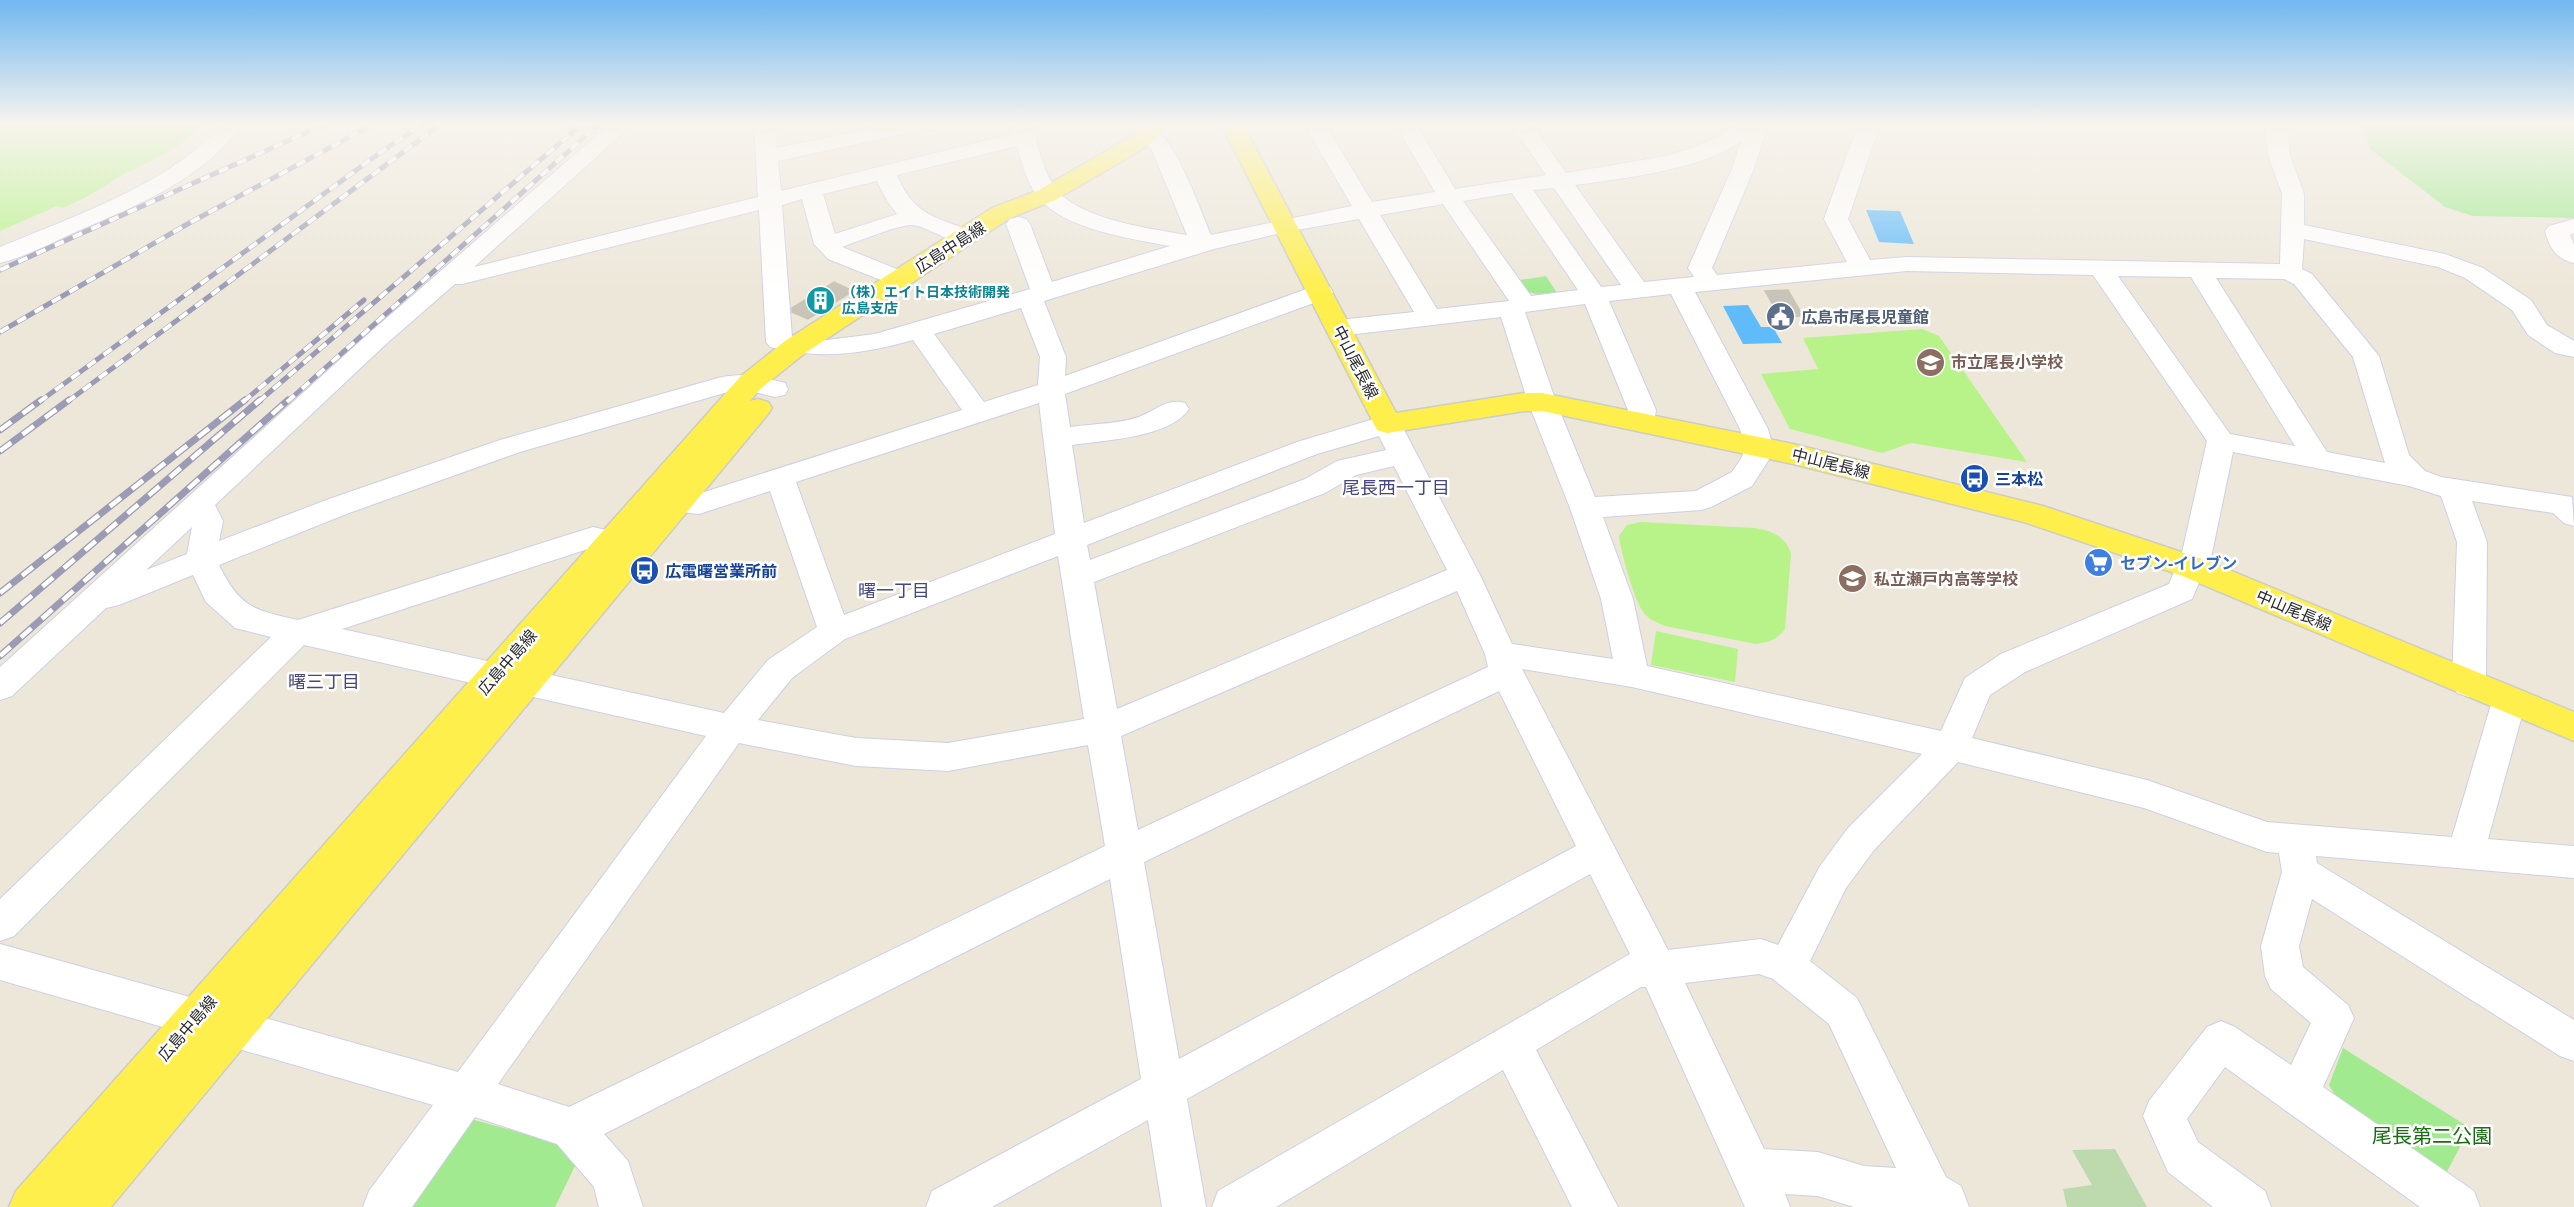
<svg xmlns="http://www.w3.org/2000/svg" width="2574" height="1207" viewBox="0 0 2574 1207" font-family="Arial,'Noto Sans JP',sans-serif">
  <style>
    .green { fill: #a1ea8f }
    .cemetery { fill: #bdd9ae }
    .pitch { fill: #b7f389 }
    .water { fill: #60bbfb }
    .building { fill: #c8c4b9; stroke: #c8c4b2; stroke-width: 1.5 }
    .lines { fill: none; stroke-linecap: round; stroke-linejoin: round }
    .minor-casing { stroke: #cecfe4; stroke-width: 2 }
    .major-casing { stroke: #ccc; stroke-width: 3 }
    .minor { fill: #fff; fill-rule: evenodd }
    .major { fill: #ffef4c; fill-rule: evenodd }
    .rail-far1-casing { stroke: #9b9bb6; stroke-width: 5 }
    .rail-casing { stroke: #9b9bb6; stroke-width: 7 }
    .rail-far1 { stroke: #fff; stroke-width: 4; stroke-dasharray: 10; stroke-linecap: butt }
    .rail { stroke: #fff; stroke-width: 4.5; stroke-dasharray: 14; stroke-linecap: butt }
    .labels { text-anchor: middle; stroke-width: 5; stroke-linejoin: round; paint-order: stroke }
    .far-culture-label { font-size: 14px; font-weight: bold; fill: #0d838f; stroke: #fff; text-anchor: start }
    .street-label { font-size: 16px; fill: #292929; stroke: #fff }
    .service-label { font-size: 16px; font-weight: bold; fill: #4e5e75; stroke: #fff; text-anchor: start }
    .education-label { font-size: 16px; font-weight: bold; fill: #785e54; stroke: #fff; text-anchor: start }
    .transit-label { font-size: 16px; font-weight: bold; fill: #164399; stroke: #fff; text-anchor: start }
    .shop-label { font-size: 16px; font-weight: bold; fill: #366cbe; stroke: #fff; text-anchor: start }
    .neighbourhood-label { font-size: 18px; fill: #45477e; stroke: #fff }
    .near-park-label { font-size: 20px; fill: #186d12; stroke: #fff }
  </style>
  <rect width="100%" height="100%" fill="#ede7d9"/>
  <!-- green -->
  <g class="green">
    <polygon points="2363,124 2574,124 2574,218 2473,216 2445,207 2370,149"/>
    <polygon points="1546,276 1557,293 1536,294 1526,291 1520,280"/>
    <polygon points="2343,1048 2470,1128 2444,1177 2342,1107 2329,1085"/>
    <polygon points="471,1119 562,1144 577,1162 555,1207 395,1207"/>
  </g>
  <!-- cemetery -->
  <polygon class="cemetery" points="2115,1149 2147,1207 2067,1207 2063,1189 2092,1185 2072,1150"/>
  <!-- pitch -->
  <g class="pitch">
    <path d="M 0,124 L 200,124 C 181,152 147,161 119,177 C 100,189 83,200 62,208 L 57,206 L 0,231 Z"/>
    <polygon points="1922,329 1939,336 2027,462 1911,443 1882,453 1790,429 1761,374 1818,369 1803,338"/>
    <path d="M 1641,522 L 1754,528 C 1770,530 1786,536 1791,554 L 1785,629 C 1777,640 1769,642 1756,644 L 1665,626 C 1656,622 1647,619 1642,610 C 1633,595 1621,553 1619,536 L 1627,525 Z"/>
    <polygon points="1656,631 1738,649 1735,682 1651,665"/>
  </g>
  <!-- water -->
  <g class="water">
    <polygon points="1866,210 1900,211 1914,244 1879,242"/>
    <polygon points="1748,305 1761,327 1773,327 1782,343 1743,344 1723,306"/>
  </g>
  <!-- building -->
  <g class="building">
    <polygon points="834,282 853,291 808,319 792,312 792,308"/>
    <polygon points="1788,290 1803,316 1780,317 1765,291"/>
  </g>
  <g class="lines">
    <defs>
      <g id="minor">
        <path d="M 221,124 L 242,124 C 204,180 133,207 73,233 C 49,244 25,257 0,263 L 0,247 C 67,219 176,182 221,124 Z"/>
        <path d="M 610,124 L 633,124 L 474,267 L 758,197 L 754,124 L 776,124 L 777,148 L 891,124 L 932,124 L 930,129 L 922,130 L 778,161 L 781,191 L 1013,134 L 1010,124 L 1031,124 C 1038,144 1043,172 1056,189 C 1079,219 1151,229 1187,235 L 1152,150 L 1137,134 L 1140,129 C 1145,128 1149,127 1154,129 C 1176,139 1201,212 1211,235 L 1352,206 L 1304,124 L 1325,124 L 1372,202 L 1435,192 L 1395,124 L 1416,124 L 1455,189 L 1546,175 L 1511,124 L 1532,124 L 1566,173 L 1666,156 L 1695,147 L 1722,135 L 1735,124 L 1768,124 L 1753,171 L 1712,268 L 1717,275 L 1847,262 L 1824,219 L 1858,124 L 1880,124 L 1848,219 L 1870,260 L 1907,257 L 2280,264 L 2282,194 L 2268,155 L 2265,124 L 2287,124 L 2290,155 L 2304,194 L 2304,225 L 2445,254 L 2483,268 L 2531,300 L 2547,325 L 2574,341 L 2574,357 L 2555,353 L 2528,335 L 2512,310 L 2465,278 L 2438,267 L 2304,239 L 2302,269 L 2312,274 L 2379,356 L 2409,455 L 2425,471 L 2441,477 L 2572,497 L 2574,526 L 2564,523 L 2553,513 L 2472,501 L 2487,542 L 2486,684 L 2481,693 L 2469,697 L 2457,693 L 2452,684 L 2457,542 L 2441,496 L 2409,486 L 2233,452 L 2212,553 L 2192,599 L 2025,672 L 1990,695 L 1972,738 L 2147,780 L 2267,822 L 2452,837 L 2492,701 L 2497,692 L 2509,688 L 2521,692 L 2526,701 L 2488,839 L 2574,846 L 2574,878 L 2316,856 L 2317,863 L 2574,1020 L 2574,1061 L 2560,1056 L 2312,899 L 2299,946 L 2303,967 L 2348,1005 L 2354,1018 L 2323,1087 L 2474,1191 L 2480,1207 L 2420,1207 L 2225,1067 L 2187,1119 L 2198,1142 L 2265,1191 L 2271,1207 L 2213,1207 L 2168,1172 L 2143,1116 L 2149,1101 L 2207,1027 L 2221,1021 L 2235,1027 L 2291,1065 L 2311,1023 L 2271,989 L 2265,976 L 2261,946 L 2282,872 L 2279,853 L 2267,852 L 2144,808 L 1958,762 L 1874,850 L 1846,888 L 1810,961 L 1857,998 L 1946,1177 L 1961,1186 L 1969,1207 L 1854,1207 L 1818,1196 L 1785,1194 L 1790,1207 L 1745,1207 L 1646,987 L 1641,987 L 1536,1050 L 1618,1207 L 1572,1207 L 1503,1070 L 1276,1207 L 1212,1207 L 1218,1191 L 1630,954 L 1590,874 L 1187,1099 L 1206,1207 L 1162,1207 L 1148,1120 L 992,1207 L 926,1207 L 932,1191 L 1141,1079 L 1110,879 L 604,1134 L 628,1161 L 643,1207 L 599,1207 L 594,1187 L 557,1144 L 475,1117 L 412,1207 L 363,1207 L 369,1191 L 433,1105 L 0,980 L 0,944 L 458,1072 L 706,736 L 304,645 L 14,936 L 0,941 L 0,899 L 271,637 L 235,628 L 206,602 L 193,575 L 119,605 L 106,608 L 12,696 L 0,700 L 0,667 L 367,335 ZM 1741,141 L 1731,171 L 1688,268 L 1694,277 L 1644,282 L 1575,185 C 1621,179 1705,169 1741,141 ZM 1017,146 C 1022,163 1027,183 1038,197 C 1063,229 1132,239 1170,246 L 1052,282 L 1030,224 L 1026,219 L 1018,217 L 1010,219 L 1006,224 L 1030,289 L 875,334 L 827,340 L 792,337 L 782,205 L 802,199 L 814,244 L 828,259 L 891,284 L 900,286 L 909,284 L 912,279 L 909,274 L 842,247 C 858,241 896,226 910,225 C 927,224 950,247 973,241 L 977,236 L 973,231 C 936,218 913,215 897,175 ZM 877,181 L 887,201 L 897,214 L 835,234 L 823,194 ZM 1554,188 L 1621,285 L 1601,287 L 1533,190 ZM 1512,193 L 1578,290 L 1531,296 L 1463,201 ZM 1443,204 L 1509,301 L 1437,309 L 1380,215 ZM 759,210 L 766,342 L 770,347 C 819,360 864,354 913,340 L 962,410 L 698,494 L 676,493 L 666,496 L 661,503 L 666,510 L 699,514 L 770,491 L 817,627 L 768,660 L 724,713 L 342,629 L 594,547 L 612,551 L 623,548 L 627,541 L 623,534 L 593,527 L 298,620 C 254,610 240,608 219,565 L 349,513 L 520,452 L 728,392 L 750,391 L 775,397 L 785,395 L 788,389 L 785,383 C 762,377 741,372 718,378 L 500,440 L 329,499 L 219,541 L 223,521 L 215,505 L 385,345 L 455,284 L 462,284 ZM 1359,219 L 1414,312 L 1339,320 L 1330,323 L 1326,328 L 1330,333 L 1339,336 L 1501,317 L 1528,402 L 1570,508 L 1601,599 L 1613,659 L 1512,644 L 1480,575 L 1401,424 L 1397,418 L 1387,415 L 1297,442 L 1084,523 L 1072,445 C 1105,440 1169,438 1189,409 L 1185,403 C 1166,398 1157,410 1141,416 C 1122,424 1090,424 1070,427 L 1065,394 L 1330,297 L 1333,292 L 1330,287 L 1321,285 L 1312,287 L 1065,376 L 1066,357 L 1044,301 L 1214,249 L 1285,232 ZM 1907,271 L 2093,275 L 2207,441 L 2182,553 L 2169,584 L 2001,654 L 1965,678 L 1941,731 L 1647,666 L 1633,599 L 1603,517 L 1701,510 L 1711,507 L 1752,486 L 1770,458 L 1773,447 L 1768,429 L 1695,292 ZM 2118,276 L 2191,277 L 2295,446 L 2230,434 ZM 2216,278 L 2284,279 L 2294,284 L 2353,357 L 2385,463 L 2327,452 ZM 1671,294 L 1740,429 L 1745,447 L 1742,457 L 1732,472 L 1696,491 L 1595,497 L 1556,402 L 1525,312 L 1585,304 L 1628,410 L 1626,422 L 1630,428 L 1640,431 L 1650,428 L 1654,422 L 1656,410 L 1609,301 ZM 1021,308 L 1040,357 L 1038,385 L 984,402 L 934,334 ZM 1039,403 L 1055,534 L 844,615 L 796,482 ZM 1379,436 L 1386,450 L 1337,461 L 1305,479 L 1090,560 L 1087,545 L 1317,454 ZM 1394,466 L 1447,570 L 1117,709 L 1094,582 L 1325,493 L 1356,475 ZM 192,527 L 187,554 L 146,570 ZM 1058,556 L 1084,719 L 948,743 L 856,738 L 758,720 L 792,678 L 845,639 ZM 1457,591 L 1485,654 L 1488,667 L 1138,830 L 1121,736 ZM 1522,669 L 1632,687 L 1922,754 L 1848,828 L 1820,866 L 1778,945 L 1761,939 L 1668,950 ZM 1499,691 L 1576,846 L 1179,1059 L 1144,862 ZM 739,743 L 856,766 L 948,771 L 1088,745 L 1105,846 L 569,1107 L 498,1084 ZM 1759,974 L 1773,979 L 1829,1024 L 1896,1168 L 1864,1166 L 1818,1152 L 1764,1149 L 1685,983 Z"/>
        <path d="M 2574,219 L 2574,233 L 2570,235 L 2574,245 L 2574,263 C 2556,259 2550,248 2545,231 L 2549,226 Z"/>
      </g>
      <g id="major">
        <polygon points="1143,124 1165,124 1156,139 1136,153 1055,200 1010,218 805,353 760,389 750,401 758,399 768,402 772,408 768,414 111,1207 9,1207 16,1191 740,377 785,341 992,208 1039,190 1120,143 1139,130"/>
        <polygon points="1221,124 1243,124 1396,413 1524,393 1542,393 1793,444 2043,506 2202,559 2574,712 2574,741 2180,575 2024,522 1793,464 1542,411 1524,411 1387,433 1377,430"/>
      </g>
    </defs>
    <!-- minor casing -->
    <use href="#minor" class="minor-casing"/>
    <!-- major casing -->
    <use href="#major" class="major-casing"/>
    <!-- minor -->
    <use href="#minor" class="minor"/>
    <!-- major -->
    <use href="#major" class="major"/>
    <defs>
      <g id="rail-far1">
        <polyline points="0,270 325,124"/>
        <polyline points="0,332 191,222 374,124"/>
        <polyline points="39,402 381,152 423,124"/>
        <polyline points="67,402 441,124"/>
        <polyline points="243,402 364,300"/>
        <polyline points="258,402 582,124"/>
        <polyline points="287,402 599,124"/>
      </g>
      <g id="rail">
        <polyline points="0,430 41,400"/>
        <polyline points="0,451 69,400"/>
        <polyline points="0,593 245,400"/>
        <polyline points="0,623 260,400"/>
        <polyline points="0,656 288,400"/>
      </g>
    </defs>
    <!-- rail-far1 casing -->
    <use href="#rail-far1" class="rail-far1-casing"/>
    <!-- rail casing -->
    <use href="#rail" class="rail-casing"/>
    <!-- rail-far1 -->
    <use href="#rail-far1" class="rail-far1"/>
    <!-- rail -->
    <use href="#rail" class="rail"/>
  </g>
  <!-- sky -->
  <linearGradient id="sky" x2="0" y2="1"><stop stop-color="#71b7f0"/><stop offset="0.42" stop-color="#f7f4ee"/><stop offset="1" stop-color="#f7f4ee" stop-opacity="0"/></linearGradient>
  <rect width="2574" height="293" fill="url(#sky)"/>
  <!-- icons -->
  <defs>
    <symbol id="building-disc" viewBox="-11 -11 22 22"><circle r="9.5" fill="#0f9aa8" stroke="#fff"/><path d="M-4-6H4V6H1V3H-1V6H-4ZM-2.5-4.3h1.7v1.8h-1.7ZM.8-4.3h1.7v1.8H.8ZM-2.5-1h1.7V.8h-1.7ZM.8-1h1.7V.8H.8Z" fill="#fff"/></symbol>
    <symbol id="civic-disc" viewBox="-11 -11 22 22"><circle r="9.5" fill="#5c6f8a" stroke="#fff"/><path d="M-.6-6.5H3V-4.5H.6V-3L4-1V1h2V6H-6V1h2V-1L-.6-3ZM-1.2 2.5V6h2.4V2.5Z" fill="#fff"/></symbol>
    <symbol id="school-disc" viewBox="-11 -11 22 22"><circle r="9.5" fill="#8d6e63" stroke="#fff"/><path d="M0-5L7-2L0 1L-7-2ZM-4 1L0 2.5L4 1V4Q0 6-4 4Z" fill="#fff"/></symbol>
    <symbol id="bus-disc" viewBox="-11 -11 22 22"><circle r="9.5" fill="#1a4fb4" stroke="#fff"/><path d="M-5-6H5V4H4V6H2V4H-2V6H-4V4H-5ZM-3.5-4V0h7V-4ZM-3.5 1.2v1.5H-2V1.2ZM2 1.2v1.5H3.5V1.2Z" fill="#fff"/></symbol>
    <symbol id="supermarket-disc" viewBox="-11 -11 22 22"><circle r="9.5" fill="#3f7fe0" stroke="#fff"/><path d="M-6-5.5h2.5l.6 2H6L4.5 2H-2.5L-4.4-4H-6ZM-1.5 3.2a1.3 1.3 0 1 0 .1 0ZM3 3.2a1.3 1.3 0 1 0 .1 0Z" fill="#fff"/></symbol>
  </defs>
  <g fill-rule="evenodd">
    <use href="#building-disc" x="804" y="284" width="33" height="33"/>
    <use href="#civic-disc" x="1764" y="300" width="33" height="33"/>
    <use href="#school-disc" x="1914" y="346" width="33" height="33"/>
    <use href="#bus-disc" x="1958" y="462" width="33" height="33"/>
    <use href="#supermarket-disc" x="2082" y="546" width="33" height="33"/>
    <use href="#bus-disc" x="628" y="554" width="33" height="33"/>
    <use href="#school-disc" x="1836" y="562" width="33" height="33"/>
  </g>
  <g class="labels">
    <!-- far-culture labels -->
    <g class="far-culture-label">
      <text x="842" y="297">（株）エイト日本技術開発<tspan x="842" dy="16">広島支店</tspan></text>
    </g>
    <!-- street labels -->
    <g class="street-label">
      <text transform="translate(950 247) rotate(-33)" y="6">広島中島線</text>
      <text transform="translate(1356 362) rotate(63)" y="6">中山尾長線</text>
      <text transform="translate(1831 463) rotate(14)" y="6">中山尾長線</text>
      <text transform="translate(2294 610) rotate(23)" y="6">中山尾長線</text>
      <text transform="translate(507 662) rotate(-49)" y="6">広島中島線</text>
      <text transform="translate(187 1028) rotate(-49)" y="6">広島中島線</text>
    </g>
    <!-- service labels -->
    <g class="service-label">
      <text x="1801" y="323">広島市尾長児童館</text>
    </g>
    <!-- education labels -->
    <g class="education-label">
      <text x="1951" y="368">市立尾長小学校</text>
      <text x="1874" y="585">私立瀬戸内高等学校</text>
    </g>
    <!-- transit labels -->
    <g class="transit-label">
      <text x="1995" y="485">三本松</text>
      <text x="665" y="577">広電曙営業所前</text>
    </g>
    <!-- shop labels -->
    <g class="shop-label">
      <text x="2120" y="569">セブン-イレブン</text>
    </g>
    <!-- neighbourhood labels -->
    <g class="neighbourhood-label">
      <text x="1396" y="494">尾長西一丁目</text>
      <text x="894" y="597">曙一丁目</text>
      <text x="324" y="688">曙三丁目</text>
    </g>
    <!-- near-park labels -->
    <g class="near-park-label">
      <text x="2432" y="1143">尾長第二公園</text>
    </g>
  </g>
</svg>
